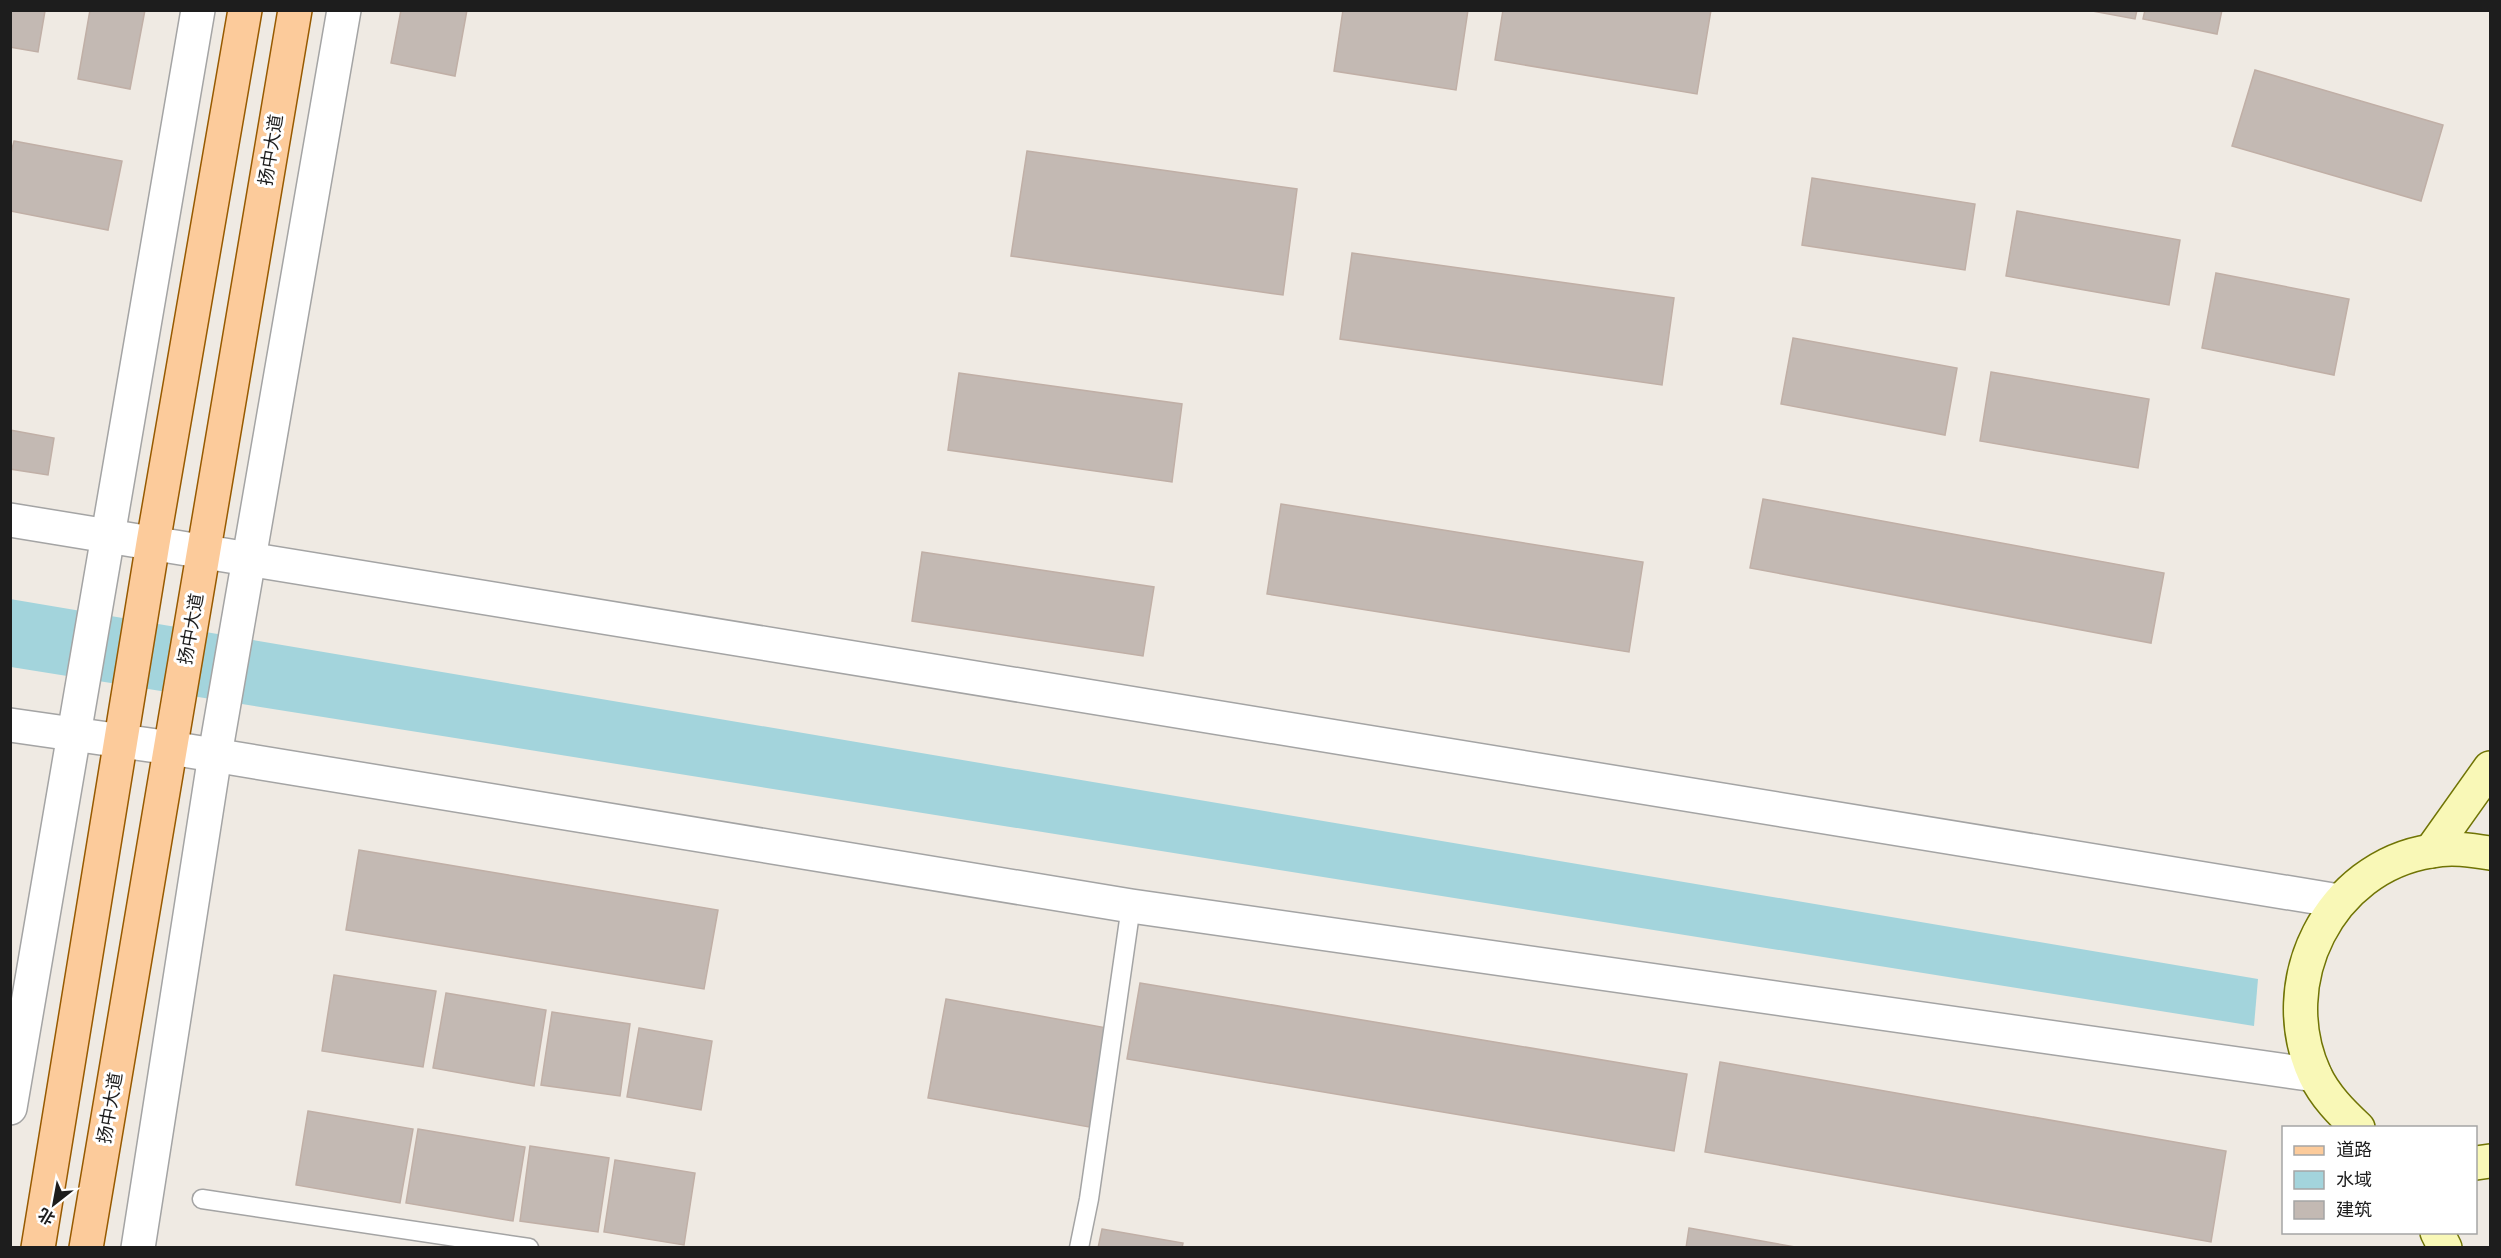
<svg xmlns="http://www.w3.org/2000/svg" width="2501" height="1258" viewBox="0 0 2501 1258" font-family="Helvetica,'Noto Sans SC',sans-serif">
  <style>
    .water { fill: #a3d4dc }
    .building { fill: #c3b9b3; stroke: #c0afa6; stroke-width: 1.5 }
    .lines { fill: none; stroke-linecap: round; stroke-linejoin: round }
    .service-casing { stroke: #a4a4a4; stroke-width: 21 }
    .minor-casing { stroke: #a4a4a4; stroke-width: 36 }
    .tertiary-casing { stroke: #a4a4a4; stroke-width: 36 }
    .secondary-casing { stroke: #707405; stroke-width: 36 }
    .primary-casing { stroke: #975a00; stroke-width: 36 }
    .service { stroke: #fff; stroke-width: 18 }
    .minor { stroke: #fff; stroke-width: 33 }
    .tertiary { stroke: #fff; stroke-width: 33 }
    .secondary { stroke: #f9f8b7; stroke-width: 33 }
    .primary { stroke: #fccb9b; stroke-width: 33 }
    .labels { text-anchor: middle; stroke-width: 6; stroke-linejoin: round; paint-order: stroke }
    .street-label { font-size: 18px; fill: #1d1d1d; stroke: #fff }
  </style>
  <rect width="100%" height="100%" fill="#efeae3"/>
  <!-- water -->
  <polygon class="water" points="10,599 2258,979 2254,1026 11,667"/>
  <!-- building -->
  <g class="building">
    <polygon points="10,10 45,11 38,52 10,47"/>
    <polygon points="90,10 145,10 130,89 78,79"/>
    <polygon points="401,10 467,10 455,76 391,63"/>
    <polygon points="1343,10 1468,10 1456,90 1334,71"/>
    <polygon points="1503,10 1711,10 1697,94 1495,60"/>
    <polygon points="2087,10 2137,10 2135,19"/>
    <polygon points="2145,10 2222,10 2217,34 2143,19"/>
    <polygon points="2255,70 2443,125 2421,201 2232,146"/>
    <polygon points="14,141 122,161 108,230 10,211 10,157"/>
    <polygon points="1027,151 1297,189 1283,295 1011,256"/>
    <polygon points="1812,178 1975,204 1965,270 1802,245"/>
    <polygon points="2017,211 2180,240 2169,305 2006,276"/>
    <polygon points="1352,253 1674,298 1662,385 1340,339"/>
    <polygon points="2216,273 2349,299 2334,375 2202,348"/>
    <polygon points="1793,338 1957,368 1945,435 1781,404"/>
    <polygon points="1991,372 2149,399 2138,468 1980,441"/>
    <polygon points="959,373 1182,404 1172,482 948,450"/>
    <polygon points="10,430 54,438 48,475 10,469"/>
    <polygon points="1763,499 2164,573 2151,643 1750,568"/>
    <polygon points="1281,504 1643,562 1629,652 1267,594"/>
    <polygon points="922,552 1154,587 1143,656 912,621"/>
    <polygon points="359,850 718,910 704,989 346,930"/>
    <polygon points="334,975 436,991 423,1067 322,1051"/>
    <polygon points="1140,983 1687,1074 1674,1151 1127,1059"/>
    <polygon points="446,993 546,1010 534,1086 433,1068"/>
    <polygon points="946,999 1107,1028 1089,1127 928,1098"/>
    <polygon points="552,1012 630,1024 620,1096 541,1085"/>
    <polygon points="639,1028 712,1041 701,1110 627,1097"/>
    <polygon points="1720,1062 2226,1151 2211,1242 1705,1152"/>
    <polygon points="308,1111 413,1129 400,1203 296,1185"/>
    <polygon points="418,1129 525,1147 513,1221 406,1203"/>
    <polygon points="530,1146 609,1158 598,1232 520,1221"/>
    <polygon points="615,1160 695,1173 684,1245 604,1232"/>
    <polygon points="1689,1228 1801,1248 1686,1248"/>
    <polygon points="1102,1229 1183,1243 1182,1248 1098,1248"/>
  </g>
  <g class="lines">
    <defs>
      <g id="service">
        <polyline points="202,1199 529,1248"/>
        <polyline points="1079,1248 1089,1199 1131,906"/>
      </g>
      <g id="minor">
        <polyline points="10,1108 198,10"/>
        <polyline points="138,1248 215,755 344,10"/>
      </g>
      <g id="tertiary">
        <polyline points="10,520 2339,901"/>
        <polyline points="10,725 171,748 1131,906 2315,1075"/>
      </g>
      <g id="secondary">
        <polyline points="2431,851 2490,768"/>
        <path d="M 2358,1128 C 2341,1112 2325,1096 2315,1075 C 2272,982 2329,867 2431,851 C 2451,847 2471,850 2490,853"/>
        <polyline points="2476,1163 2490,1161"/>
        <polyline points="2437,1232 2445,1248"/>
      </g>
      <g id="primary">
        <polyline points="38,1248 153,543 245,10"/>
        <polyline points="86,1248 295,10"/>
      </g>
    </defs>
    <!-- service casing -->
    <use href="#service" class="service-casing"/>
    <!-- minor casing -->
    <use href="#minor" class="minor-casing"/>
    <!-- tertiary casing -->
    <use href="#tertiary" class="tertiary-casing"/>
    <!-- secondary casing -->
    <use href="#secondary" class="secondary-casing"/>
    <!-- primary casing -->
    <use href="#primary" class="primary-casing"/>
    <!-- service -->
    <use href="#service" class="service"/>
    <!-- minor -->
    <use href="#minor" class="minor"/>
    <!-- tertiary -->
    <use href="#tertiary" class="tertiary"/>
    <!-- secondary -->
    <use href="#secondary" class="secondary"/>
    <!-- primary -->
    <use href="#primary" class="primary"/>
  </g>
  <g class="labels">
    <!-- street labels -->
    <g class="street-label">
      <text transform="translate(271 150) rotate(-81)" y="6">扬中大道</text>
      <text transform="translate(191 629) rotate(-80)" y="6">扬中大道</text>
      <text transform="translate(110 1108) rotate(-80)" y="6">扬中大道</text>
    </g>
  </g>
  <!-- border -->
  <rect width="2501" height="1258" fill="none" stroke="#1d1d1d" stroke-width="24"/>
  <!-- legend -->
  <rect x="2282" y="1126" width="195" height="108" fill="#ffffff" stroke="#a5a5a5" stroke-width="1.5"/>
  <rect x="2294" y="1146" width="30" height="9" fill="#fccb9b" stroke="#a5a5a5" stroke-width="1.5"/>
  <text x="2336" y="1156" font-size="18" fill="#1d1d1d">道路</text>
  <rect x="2294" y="1171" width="30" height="18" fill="#a3d4dc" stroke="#a5a5a5" stroke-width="1.5"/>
  <text x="2336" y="1186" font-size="18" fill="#1d1d1d">水域</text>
  <rect x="2294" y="1201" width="30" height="18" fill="#c3b9b3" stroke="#a5a5a5" stroke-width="1.5"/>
  <text x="2336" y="1216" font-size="18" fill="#1d1d1d">建筑</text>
  <!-- north arrow -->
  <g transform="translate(54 1204) rotate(211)" stroke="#ffffff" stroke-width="4.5" paint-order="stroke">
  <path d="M0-4.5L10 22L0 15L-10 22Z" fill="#1d1d1d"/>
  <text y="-9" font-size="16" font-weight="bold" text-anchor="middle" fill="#1d1d1d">北</text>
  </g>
</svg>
